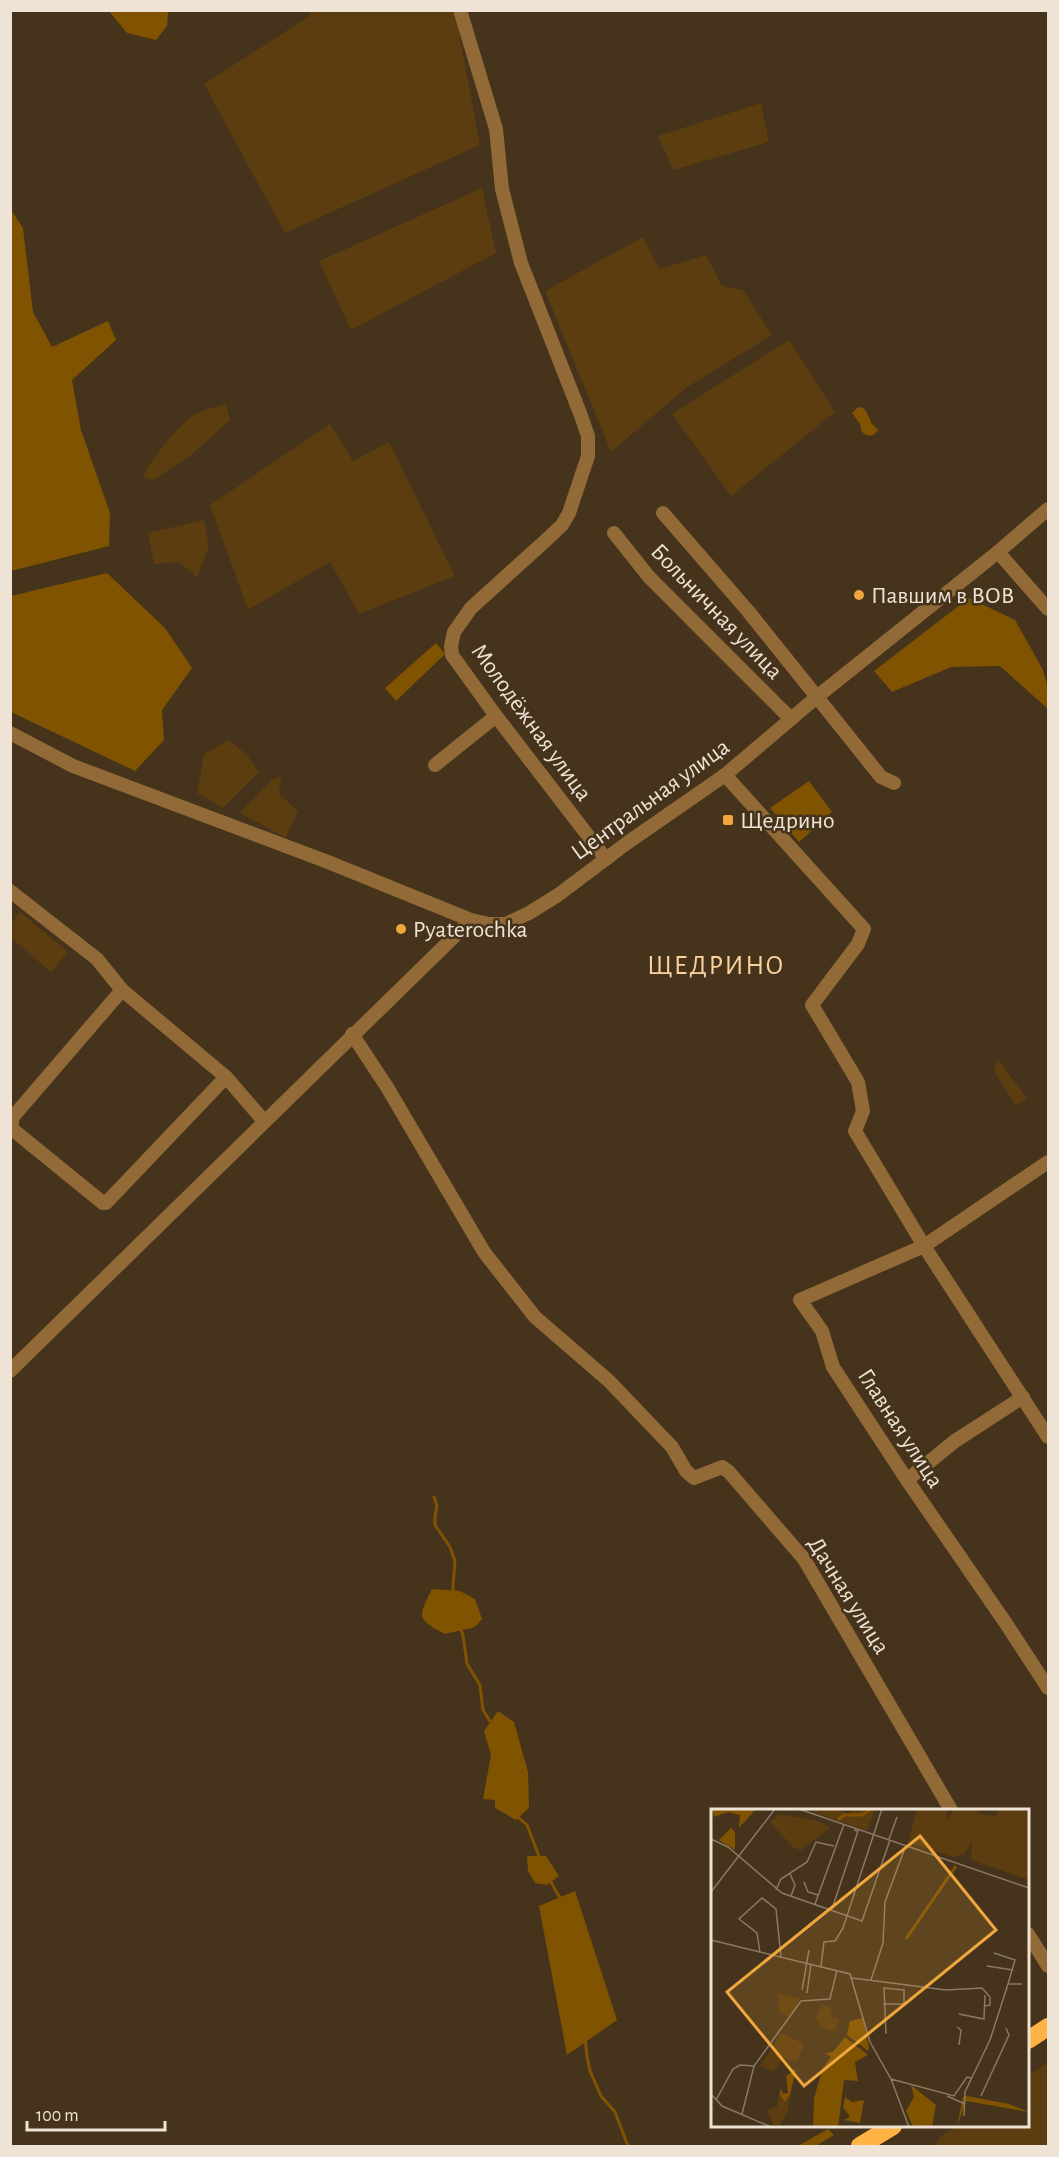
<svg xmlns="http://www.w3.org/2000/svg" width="1059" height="2157" viewBox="0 0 1059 2157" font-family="'Alegreya Sans',sans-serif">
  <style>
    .green { fill: #5b3d0f }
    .forest { fill: #805301 }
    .water { fill: #815301 }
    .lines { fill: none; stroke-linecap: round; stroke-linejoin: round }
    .stream { stroke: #815301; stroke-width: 3 }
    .minor { stroke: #916a37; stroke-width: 14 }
    .highway { stroke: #ffb344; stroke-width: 18 }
    .poi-dot { fill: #efa73d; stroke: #45331b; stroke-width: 2 }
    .labels { text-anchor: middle; stroke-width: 5; stroke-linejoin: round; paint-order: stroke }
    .poi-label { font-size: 24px; fill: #eee3d5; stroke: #45331b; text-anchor: start }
    .street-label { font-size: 24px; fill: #eee3d5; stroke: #45331b }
    .quarter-label { font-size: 27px; letter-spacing: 1.5px; fill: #fbd29f; stroke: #45331b }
    .inset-river { fill: none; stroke: #815301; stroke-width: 3 }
    .inset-road { fill: none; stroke: #897965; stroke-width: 1.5 }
    .view { fill: #efa73d; fill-opacity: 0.15; stroke: #efa73d; stroke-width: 3 }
    .inset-edge { fill: none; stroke: #eee3d5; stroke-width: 3 }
  </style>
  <rect width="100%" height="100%" fill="#45331b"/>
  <!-- green -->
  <g class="green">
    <polygon points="309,11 452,11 457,22 480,145 285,233 204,84 311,15"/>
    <polygon points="761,103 769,142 673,170 658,136"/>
    <polygon points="482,188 496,253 351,330 319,261"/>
    <polygon points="643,237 659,269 706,255 722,286 743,290 772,335 686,388 611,452 545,291"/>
    <polygon points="789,340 835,412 731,496 672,414"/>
    <path d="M 226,404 L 230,420 L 189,457 L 153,480 L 143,477 C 150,461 179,424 194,415 C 203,409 216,407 226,404 Z"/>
    <polygon points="330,424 353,461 389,442 455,576 359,614 330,562 248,610 210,505"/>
    <polygon points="204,520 209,547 197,577 179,562 154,564 148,533"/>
    <polygon points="229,740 247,755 259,772 223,808 197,793 204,754"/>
    <polygon points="281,776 279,794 298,811 286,838 240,813 272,780"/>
    <polygon points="20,912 68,952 51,972 11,938 11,924"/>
    <polygon points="999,1060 1027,1099 1016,1106 994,1071 995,1065"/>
    <polygon points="1048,2062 1048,2146 934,2146 941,2136 956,2126 1028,2126 1028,2076"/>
  </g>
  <!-- forest -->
  <g class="forest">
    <polygon points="11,210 23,228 33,312 52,347 108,321 116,340 72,380 81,430 110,513 109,546 11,571"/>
    <polygon points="107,573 165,628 192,668 162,710 164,740 135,771 11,712 11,596"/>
    <polygon points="969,598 1015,620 1042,668 1048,687 1048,709 1000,666 951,667 892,692 874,671"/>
    <polygon points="436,643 445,654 396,701 385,688"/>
    <polygon points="809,781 832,812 799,842 770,808"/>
    <path d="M 432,1589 L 460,1591 L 475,1599 L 482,1619 L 475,1627 L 445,1634 C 416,1619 418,1617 432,1589 Z"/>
    <polygon points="498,1711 514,1722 528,1772 529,1808 516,1820 495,1808 495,1800 483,1799 491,1755 484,1731"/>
    <polygon points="527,1856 546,1856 559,1876 547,1885 535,1883 528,1871"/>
    <polygon points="575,1891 617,2020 567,2055 539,1906"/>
    <polygon points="828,2129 834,2135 816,2146 798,2146"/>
  </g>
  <!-- water -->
  <g class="water">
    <polygon points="109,11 168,11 167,26 156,40 127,33"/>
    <path d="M 862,407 L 866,411 L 872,424 L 878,430 C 874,437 867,437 862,432 L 860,424 L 852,413 L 857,408 Z"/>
  </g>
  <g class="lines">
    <!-- stream -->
    <polyline class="stream" points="434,1497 437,1506 435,1516 435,1525 450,1547 455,1561 453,1586 454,1611 463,1635 467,1664 480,1685 483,1710 507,1748 513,1763 507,1796 510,1810 527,1825 545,1872 563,1903 580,1990 587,2057 590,2071 601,2096 615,2112 628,2146"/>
    <!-- minor -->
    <g class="minor">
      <polyline points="460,10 496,129 502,189 521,263 580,413 588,436 588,456 569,513 562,525 544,542 471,608 454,632 451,646 452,655 496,716 606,859"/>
      <polyline points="663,513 748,611 881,777 894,783"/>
      <polyline points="614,533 649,577 791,719"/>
      <polyline points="998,552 1048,609"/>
      <polyline points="10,733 73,766 328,862 471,920 489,924 506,924 529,913 558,895 627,843 725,775 818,696 998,552 1048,509"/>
      <polyline points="435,765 496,716"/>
      <polyline points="725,775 864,929 858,944 812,1005 858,1082 863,1111 855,1131 924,1246 1048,1437"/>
      <polyline points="10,891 97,959 122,990 226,1077 264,1121"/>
      <polyline points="122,990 12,1118 12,1129 103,1203 106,1203 226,1077"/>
      <polyline points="352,1034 387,1087 484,1252 535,1317 609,1381 672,1447 686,1471 694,1478 722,1467 729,1472 804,1559 951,1810"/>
      <polyline points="1048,1162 924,1246 800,1300 822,1331 833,1367 907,1480 1005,1622 1048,1688"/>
      <polyline points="10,1371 471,920"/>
      <polyline points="907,1480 955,1441 1023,1397"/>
      <polyline points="1028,1934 1048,1966"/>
    </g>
    <!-- highway -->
    <g class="highway">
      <polyline points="1028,2040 1048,2027"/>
      <polyline points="860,2146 893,2126"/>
    </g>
  </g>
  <!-- markers -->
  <g class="poi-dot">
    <circle cx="859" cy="595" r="6"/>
    <rect x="722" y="814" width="12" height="12" rx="3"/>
    <circle cx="401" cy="929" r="6"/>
  </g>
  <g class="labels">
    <!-- poi labels -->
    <g class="poi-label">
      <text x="871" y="603">Павшим в ВОВ</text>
      <text x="740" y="828">Щедрино</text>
      <text x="413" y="937">Pyaterochka</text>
    </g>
    <!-- street labels -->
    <g class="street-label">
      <text transform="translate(717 611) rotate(46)" y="8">Больничная улица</text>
      <text transform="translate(532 722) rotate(54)" y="8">Молодёжная улица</text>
      <text transform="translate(650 799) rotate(-36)" y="8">Центральная улица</text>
      <text transform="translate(901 1428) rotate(57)" y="8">Главная улица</text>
      <text transform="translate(849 1595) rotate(58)" y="8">Дачная улица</text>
    </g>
    <!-- quarter labels -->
    <g class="quarter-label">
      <text x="716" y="974">ЩЕДРИНО</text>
    </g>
  </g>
  <!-- overview -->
  <g transform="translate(711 1809)">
    <rect width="318" height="318" fill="#45331b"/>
    <path d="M 95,0 L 130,1 L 135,5 L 145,0 L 163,2 L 156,22 ZM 206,0 L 237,0 L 235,11 L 244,0 L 269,0 L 267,4 L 284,7 L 289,0 L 318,0 L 318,71 L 260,51 L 261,34 L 253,45 L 242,48 L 197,33 ZM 68,5 L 108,12 L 119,19 L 90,41 L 83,39 L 59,14 ZM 67,184 L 89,190 L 79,208 L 68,203 ZM 111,195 L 122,201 L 119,207 L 129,211 L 123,222 L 107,217 L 108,213 L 104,211 ZM 71,224 L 93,235 L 86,253 L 72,249 L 63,263 L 49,257 ZM 69,286 L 78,286 L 77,302 L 69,316 L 62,316 L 56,301 L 66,298 Z" fill="#5b3d0f"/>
    <path d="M 1,0 L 45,0 L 28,19 L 29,6 L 17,3 L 3,8 ZM 20,19 L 24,23 L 24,41 L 8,31 ZM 152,209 L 158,238 L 157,242 L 136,226 L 139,212 ZM 134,228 L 157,246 L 144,253 L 147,272 L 133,271 L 127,318 L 102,318 L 103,289 L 112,259 L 120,248 L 114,244 L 122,243 ZM 200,276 L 225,296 L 221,318 L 202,318 L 195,302 L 203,288 ZM 256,287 L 298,295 L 318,303 L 255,292 L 246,318 L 252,288 ZM 134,288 L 141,293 L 153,291 L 149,314 L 133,311 L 139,308 L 132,298 Z" fill="#805301"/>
    <path d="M 85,260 L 77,295 L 78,286 L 74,293 L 69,286 L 66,298 L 70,279 L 72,285 L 77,284 L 75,267 Z" fill="#815301"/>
    <path class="inset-river" d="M 127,11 L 133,6 L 151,6 L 160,0M 195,130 L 245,57"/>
    <path class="inset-road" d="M 88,0 L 318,79M 0,30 L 17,38 L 71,84 L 151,112 L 179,31M 178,30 L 186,8M 79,65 L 84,76 L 80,87M 93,73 L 97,83 L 107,86M 65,81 L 70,70 L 96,53 L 105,33 L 123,37M 0,83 L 64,0M 104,95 L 133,15M 121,100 L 147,22 L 143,21M 0,131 L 139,165 L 159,233 L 180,270 L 198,318M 49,144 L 46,124 L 28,110 L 51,89 L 65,100 L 70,148M 283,144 L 304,151 L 297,175M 110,157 L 113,133 L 124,132 L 132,119 L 171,0M 276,157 L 302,161M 141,169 L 235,181 L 271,179 L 279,188 L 279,196 L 274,197M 160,171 L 172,134 L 174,93 L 195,36M 173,178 L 175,225M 91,181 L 98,141M 96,184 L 100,155M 172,195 L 193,195 L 193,181 L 173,179M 248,205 L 273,210 L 274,186M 246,218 L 250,221 L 248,236M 180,270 L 243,287 L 256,268 L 260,269M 0,285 L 11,297 L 60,318M 236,287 L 254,295M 270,287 L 298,226 L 295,219M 5,291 L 22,260 L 29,256 L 43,257M 31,305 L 43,257 L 90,192 L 119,190 L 126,161M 253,307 L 254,283 L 279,231 L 297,175 L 311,175"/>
    <path class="view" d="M 209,27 L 285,121 L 93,277 L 16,183 Z"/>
    <rect width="318" height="318" class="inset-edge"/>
  </g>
  <!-- border -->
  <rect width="1059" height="2157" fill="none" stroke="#eee3d5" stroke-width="24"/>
  <!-- scale -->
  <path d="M27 2121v9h138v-9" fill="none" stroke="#eee3d5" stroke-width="3"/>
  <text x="36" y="2121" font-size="18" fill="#eee3d5" stroke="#45331b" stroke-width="4.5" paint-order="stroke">100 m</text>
</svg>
